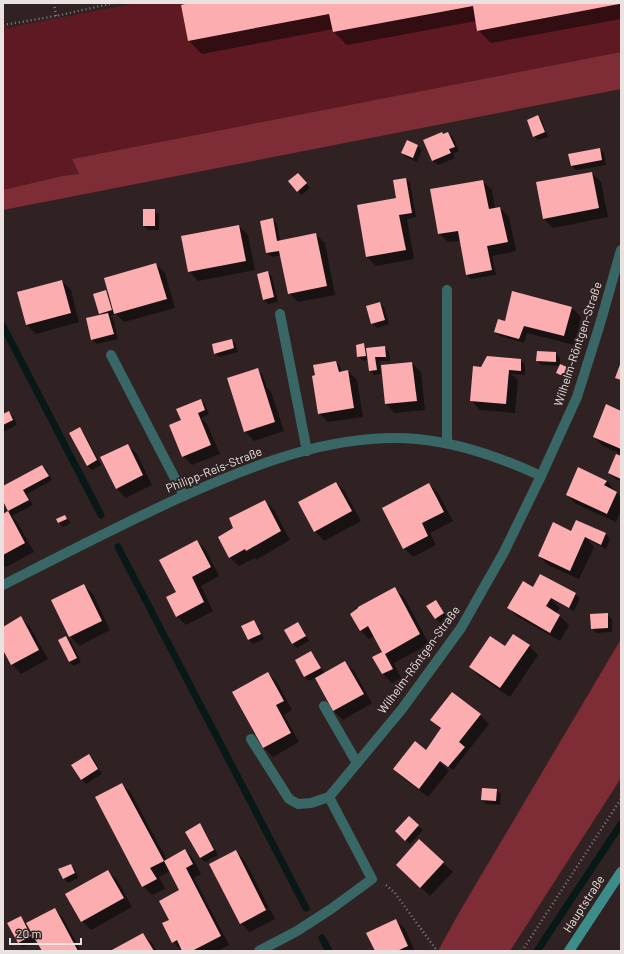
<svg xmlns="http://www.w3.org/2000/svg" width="624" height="954" viewBox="0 0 624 954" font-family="Barlow,sans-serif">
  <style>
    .green { fill: #5e1922 }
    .forest { fill: #7e2c35 }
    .shadow { fill: #0007; fill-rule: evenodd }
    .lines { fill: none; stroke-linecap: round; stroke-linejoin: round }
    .stream { stroke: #071817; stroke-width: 7 }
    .building { fill: #fbadb0 }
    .path { stroke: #877b7c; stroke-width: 2.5; stroke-dasharray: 1 3; stroke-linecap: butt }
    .lane { stroke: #396766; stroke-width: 10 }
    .street { stroke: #396766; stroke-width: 10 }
    .secondary { stroke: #3c8c8a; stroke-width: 10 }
    .labels { text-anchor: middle; stroke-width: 4; stroke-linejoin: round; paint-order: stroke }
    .street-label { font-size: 12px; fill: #eae1e1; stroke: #302223 }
  </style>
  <rect width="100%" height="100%" fill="#302223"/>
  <!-- green -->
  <polygon class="green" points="136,3 189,3 181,5 188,41 329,14 333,32 473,6 477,30 621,3 621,52 72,159 79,174 62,176 3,190 3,21 7,28"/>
  <!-- forest -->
  <g class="forest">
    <polygon points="621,52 621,89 3,210 3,190 62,176 79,174 72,159"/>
    <polygon points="621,639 621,778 510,951 440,951 439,949 460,911"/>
  </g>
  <!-- shadow -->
  <g class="shadow">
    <polygon points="195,3 621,3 621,19 491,43 478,30 476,21 347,45 334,32 333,29 202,54 189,41"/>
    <polygon points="538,116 542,121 548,137 538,140 534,136"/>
    <polygon points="442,133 444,135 448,133 453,137 459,151 453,154 455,158 438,165 433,161 425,140"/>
    <polygon points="407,141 418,146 422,150 417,162 406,157 402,153"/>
    <polygon points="600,149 604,153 606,165 576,170 572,166 570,155"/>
    <polygon points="592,173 601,182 608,217 553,228 544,219"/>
    <polygon points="302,178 310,188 302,195 297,191"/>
    <polygon points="405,179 410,183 416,217 407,219 414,259 376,266 367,257 397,199"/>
    <polygon points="482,181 492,190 495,209 500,208 509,217 516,251 492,256 496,275 471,279 466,274 460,241 448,242 439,233"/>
    <polygon points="154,210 159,215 159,230 148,230 144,226"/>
    <polygon points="273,219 277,224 280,241 315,234 325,243 335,295 298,302 289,293 281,255 272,257 267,253 261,222"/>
    <polygon points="239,226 248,235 255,270 198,281 189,271"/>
    <polygon points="156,264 165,273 175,308 124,322 116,314 110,316 113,318 118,339 96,344 92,339 102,315 100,313 106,291 110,295"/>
    <polygon points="268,272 272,277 278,302 268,304 263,299"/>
    <polygon points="62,281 71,290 79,322 36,334 26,324"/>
    <polygon points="379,303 384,307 389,324 377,328 372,323"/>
    <polygon points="572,308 581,317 574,345 527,333 524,343 500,336 495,332 505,322"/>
    <polygon points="231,340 236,344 238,352 219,357 215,353"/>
    <polygon points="364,344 368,349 384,347 389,352 390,361 379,361 381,374 374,375 370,370 368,360 363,361 358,356"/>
    <polygon points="556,353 560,358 560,365 569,369 573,374 570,381 562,377 557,373 560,366 541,365 537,360"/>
    <polygon points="521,360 525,365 525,375 511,374 518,380 515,413 480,410 471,400"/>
    <path d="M 336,362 L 340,366 L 342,372 L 348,371 L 357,380 L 363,417 L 328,422 L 319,413 L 313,377 L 317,376 L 314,366 ZM 339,371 L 340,373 L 318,376 L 318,374 Z"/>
    <polygon points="412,363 421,372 425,410 395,413 386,404 382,366"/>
    <polygon points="257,369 262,374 267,388 271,392 284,431 254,441 245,431"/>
    <polygon points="200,400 205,404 209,414 201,418 207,424 220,454 192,465 183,456"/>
    <polygon points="8,412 13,416 17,425 3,432 3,415"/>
    <polygon points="621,412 621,454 603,446 594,437"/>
    <polygon points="79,428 84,433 101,465 92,470 87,466"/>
    <polygon points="127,445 137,454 152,485 126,498 117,489"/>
    <polygon points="621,457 621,481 613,478 609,473"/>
    <polygon points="42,466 47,470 52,480 27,494 33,505 12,516 17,522 34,552 6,567 3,565 3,515 10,512 3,500 3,487"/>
    <polygon points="607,481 621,498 621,511 616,522 576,504 567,495"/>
    <polygon points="336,483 345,492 361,521 324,541 315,531 300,503"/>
    <polygon points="429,484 438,493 453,521 430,533 436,545 413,557 404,548"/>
    <polygon points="265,501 274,510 290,540 256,560 255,558 239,566 229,557 235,528"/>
    <polygon points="65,516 71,523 63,527 58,520"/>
    <polygon points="577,521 606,534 610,539 606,549 587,539 594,547 579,579 548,565 539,556 572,532"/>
    <polygon points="197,541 206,550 219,576 201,586 213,611 186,625 177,616 177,593"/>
    <polygon points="83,585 93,594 110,630 79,646 70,636"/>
    <polygon points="394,588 404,597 429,644 394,663 401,678 392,683 383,674 374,658 383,653 374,636 369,639 360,630"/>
    <polygon points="538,591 575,594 580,598 574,611 551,599 560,608 556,613 569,625 560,641 518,617 508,608"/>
    <polygon points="435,602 448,618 440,623 435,618"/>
    <polygon points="607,614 612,619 612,632 596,633 592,628"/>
    <polygon points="21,618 30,627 48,659 21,674 12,664 3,648 3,628"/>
    <polygon points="254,621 258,626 264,639 253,644 249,640 242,627"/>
    <polygon points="298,624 302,628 309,641 297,648 293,644"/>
    <polygon points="513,635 529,646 538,655 510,697 479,676 470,667 505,647"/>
    <polygon points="66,637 71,641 81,662 74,666 69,662"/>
    <polygon points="311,652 315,656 325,674 345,662 354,671 372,703 343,720 334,711 315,678 309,681 305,677"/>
    <polygon points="268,673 277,682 292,710 284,715 299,742 273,757 264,748 234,693"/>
    <polygon points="480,715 489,724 453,770 440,760 439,761 449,771 428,797 403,778 394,768 430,754 442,730 432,720"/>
    <polygon points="89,755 94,760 102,774 86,784 81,779"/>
    <polygon points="122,784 131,793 167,860 185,850 194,860 201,874 194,878 229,945 218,951 182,951 173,942 170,920 180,891 170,871 159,877 165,889 152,895 143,886"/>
    <polygon points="496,790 501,794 500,805 487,804 482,800"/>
    <polygon points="409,818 423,830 410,844 396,831"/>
    <polygon points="199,825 204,829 218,855 205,862 200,858 186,833"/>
    <polygon points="419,840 453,872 430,896 406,874"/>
    <polygon points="236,851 245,861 269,908 243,921 243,923 270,909 275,919 250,932 241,923"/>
    <polygon points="70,865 75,869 78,878 68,883 63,878"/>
    <polygon points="108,871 117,880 132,907 91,930 82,921"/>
    <polygon points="54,909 63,918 81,951 43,951"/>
    <polygon points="20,918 25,922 35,941 23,947 19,942"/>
    <polygon points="395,920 405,929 415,951 376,951"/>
    <polygon points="143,934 152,943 157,951 112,951"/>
  </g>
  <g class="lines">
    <!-- stream -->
    <g class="stream">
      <polyline points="3,326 101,515"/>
      <polyline points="118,547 306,908"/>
      <polyline points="322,938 329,951"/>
      <polyline points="537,951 621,824"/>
    </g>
  </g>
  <!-- building -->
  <g class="building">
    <polygon points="189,3 619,3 619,4 477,31 473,6 333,32 329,14 188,41 181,5"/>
    <polygon points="538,115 545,132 533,137 527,120"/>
    <polygon points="442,132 443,134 448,132 455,147 449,149 451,153 432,161 423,140"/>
    <polygon points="407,140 418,145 413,158 401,153"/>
    <polygon points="600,148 602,160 571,166 568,154"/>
    <polygon points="592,172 599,208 543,219 536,182"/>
    <polygon points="298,173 307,183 297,192 288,181"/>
    <polygon points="406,178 412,213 399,215 406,250 366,257 357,205 396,198 393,180"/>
    <polygon points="483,180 489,209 500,207 508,242 487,246 492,270 466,275 458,231 438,234 430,189"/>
    <rect x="143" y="209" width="12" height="17"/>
    <polygon points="273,218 277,241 316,233 327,286 288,294 279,251 266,253 260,221"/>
    <polygon points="239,225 246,261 188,272 181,236"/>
    <polygon points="156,263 167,299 114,314 104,278"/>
    <polygon points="268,271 274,297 263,300 257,274"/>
    <polygon points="62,280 71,313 26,325 17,292"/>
    <polygon points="106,290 112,310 99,314 93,294"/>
    <polygon points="512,291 572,307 564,336 524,326 519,339 494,332 498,319 505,321"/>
    <polygon points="380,302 385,320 371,324 366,306"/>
    <polygon points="108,313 114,334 91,340 86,318"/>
    <polygon points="232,339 234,348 214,354 212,344"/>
    <polygon points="364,343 366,356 357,357 356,345"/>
    <polygon points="385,346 386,357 375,357 377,370 369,371 366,348"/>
    <polygon points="537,351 556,352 556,362 536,361"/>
    <polygon points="487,356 521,359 521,371 509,370 506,404 470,401 473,366 481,367"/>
    <polygon points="336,361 339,372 348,370 354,408 318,414 312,376 315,375 313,365"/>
    <polygon points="412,362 417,401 385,404 381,365"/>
    <polygon points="621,362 621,380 615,378"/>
    <polygon points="560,364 569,368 565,377 556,373"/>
    <polygon points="258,368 275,422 244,432 227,378"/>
    <polygon points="201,399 205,410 198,413 211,445 182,457 169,425 181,420 176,409"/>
    <polygon points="606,404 621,411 621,449 593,437"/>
    <polygon points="9,411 13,420 3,425 3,414"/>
    <polygon points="80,427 97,460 87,466 69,433"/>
    <polygon points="128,444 143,475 116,489 100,457"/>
    <polygon points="616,454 621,456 621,479 608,473"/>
    <polygon points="42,465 49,476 23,490 29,500 8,511 3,501 3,486"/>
    <polygon points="578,467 607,481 604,485 617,492 607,514 566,495"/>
    <polygon points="336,482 352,511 314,532 298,502"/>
    <polygon points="429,483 444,512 422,523 428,536 403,549 382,508"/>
    <polygon points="265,500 281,531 246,551 245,549 229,558 218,537 233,528 229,518"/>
    <polygon points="8,511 25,543 3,555 3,514"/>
    <polygon points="65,515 67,519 58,523 56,519"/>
    <polygon points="576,520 606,533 601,545 585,537 570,571 538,556 553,522 571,531"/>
    <polygon points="197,540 211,567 192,577 204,602 176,617 166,597 176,592 159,560"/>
    <polygon points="540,574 576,593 569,608 551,598 546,606 560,615 550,633 507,608 523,581 533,587"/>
    <polygon points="84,584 102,621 69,637 51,600"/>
    <polygon points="395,587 420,634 385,654 393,669 382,674 372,657 382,652 368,626 360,631 350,614 358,608 358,607"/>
    <polygon points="436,600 444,613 435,619 426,606"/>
    <polygon points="608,613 608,628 591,629 590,614"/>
    <polygon points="21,616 39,650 11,665 3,650 3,627"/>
    <polygon points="254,620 261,634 248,640 241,626"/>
    <polygon points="298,622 306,636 292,644 284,630"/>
    <polygon points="513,634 530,645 500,688 469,667 490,636 505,646"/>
    <polygon points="66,636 77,658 69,662 58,640"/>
    <polygon points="311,651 321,668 304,677 295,660"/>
    <polygon points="345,661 364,694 333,711 315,678"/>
    <polygon points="268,672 284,701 276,705 291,733 263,748 232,692"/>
    <polygon points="452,692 481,714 459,742 465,747 448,767 440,761 419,789 393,769 415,741 426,750 441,728 430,720"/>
    <polygon points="89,754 98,769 81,780 71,765"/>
    <polygon points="122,783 164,861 150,868 157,879 142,887 95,797"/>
    <polygon points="482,788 497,789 496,801 481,800"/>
    <polygon points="409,816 419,825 405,841 395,831"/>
    <polygon points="200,823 214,850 200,858 185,832"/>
    <polygon points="419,839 444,862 420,888 396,865"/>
    <polygon points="185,849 193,864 186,868 221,936 192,951 182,951 177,940 172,943 162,923 169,920 159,901 179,890 164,861"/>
    <polygon points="236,850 266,910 240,924 209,864"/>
    <polygon points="71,864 75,873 63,879 58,869"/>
    <polygon points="108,870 124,898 81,922 65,894"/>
    <polygon points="55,908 78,951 42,951 26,923"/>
    <polygon points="21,916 31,936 18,943 7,923"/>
    <polygon points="396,919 408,946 397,951 375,951 366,933"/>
    <polygon points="143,933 154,951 110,951"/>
  </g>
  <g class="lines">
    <!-- path -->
    <g class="path">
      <polyline points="54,3 56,16"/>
      <polyline points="3,25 56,16 114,3"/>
      <polyline points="386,885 395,893 437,951"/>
      <polyline points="522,951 621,799"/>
    </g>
    <!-- lane -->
    <g class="lane">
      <polyline points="280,314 307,451"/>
      <polyline points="111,355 184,496"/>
      <polyline points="447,443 447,290"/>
      <polyline points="324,706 357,763"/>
      <polyline points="251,739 289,799 298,804 311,803 329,797"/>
    </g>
    <!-- street -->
    <g class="street">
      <path d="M 3,585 C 62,555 120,525 179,498 C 252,465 335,432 417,439 C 461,443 502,458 541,476"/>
      <polyline points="259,951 297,931 331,909 372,879 329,797 402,709 461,628 504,552 541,476 577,397 600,324 621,250"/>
    </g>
    <!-- secondary -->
    <polyline class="secondary" points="569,951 621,872"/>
  </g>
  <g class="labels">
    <!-- street labels -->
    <g class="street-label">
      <text transform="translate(578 344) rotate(-72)" y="4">Wilhelm-Röntgen-Straße</text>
      <text transform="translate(214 470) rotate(-22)" y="4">Philipp-Reis-Straße</text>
      <text transform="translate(419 660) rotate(-54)" y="4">Wilhelm-Röntgen-Straße</text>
      <text transform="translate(584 904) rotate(-57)" y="4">Hauptstraße</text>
    </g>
  </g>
  <!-- border -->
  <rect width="624" height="954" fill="none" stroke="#eae1e1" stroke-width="8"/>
  <!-- scale -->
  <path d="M10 938v6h71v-6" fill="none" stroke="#eae1e1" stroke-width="2"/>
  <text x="16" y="938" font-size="12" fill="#eae1e1" stroke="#302223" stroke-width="3" paint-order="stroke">20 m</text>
</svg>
